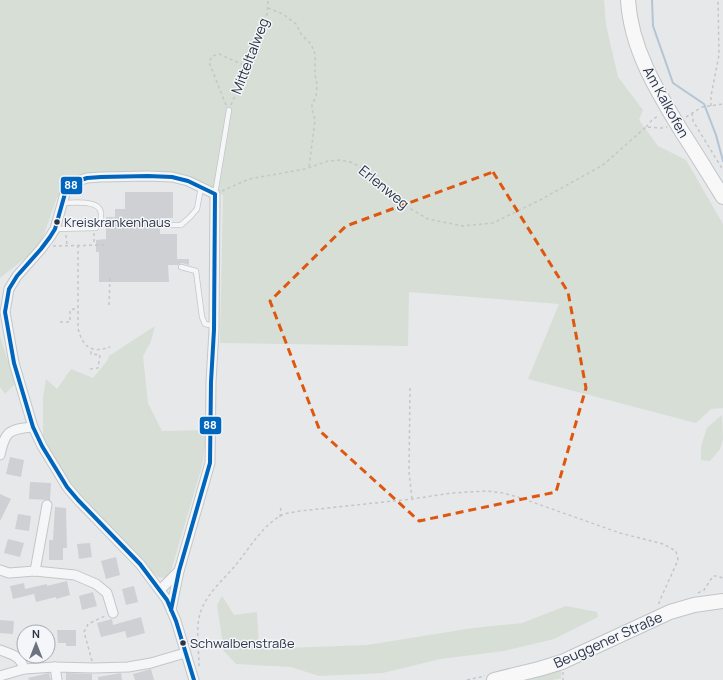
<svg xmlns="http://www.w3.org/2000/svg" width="723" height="680" viewBox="0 0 723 680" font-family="Manrope,sans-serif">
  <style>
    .green { fill: #d6ded6 }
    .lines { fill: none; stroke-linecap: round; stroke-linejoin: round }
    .stream { stroke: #b4c4d5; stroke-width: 2 }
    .building { fill: #ced0d3 }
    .lane-casing { stroke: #c4c6c8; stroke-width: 6 }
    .street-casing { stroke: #c4c6c8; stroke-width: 11 }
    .primary-casing { stroke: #c2c5c8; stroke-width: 16 }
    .path { stroke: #c5c6ca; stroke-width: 1.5; stroke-dasharray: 3 3; stroke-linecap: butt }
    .lane { stroke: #f5f6f7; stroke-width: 4.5 }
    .street { stroke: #f5f6f7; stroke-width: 9 }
    .primary { stroke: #f8f8f8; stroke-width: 14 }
    .bus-1-casing { stroke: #f4f6f9; stroke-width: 7 }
    .bus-1 { stroke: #0065bd; stroke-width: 4 }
    .marked { fill: none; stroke: #df570f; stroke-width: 3; stroke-dasharray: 8 5; stroke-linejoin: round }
    .bus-dot { fill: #2b3445; stroke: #f4f6f9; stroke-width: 1.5 }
    .labels { text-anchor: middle; stroke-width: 3; stroke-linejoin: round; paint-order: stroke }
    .bus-label { font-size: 13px; fill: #2b3445; stroke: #f4f6f9; text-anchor: start }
    .street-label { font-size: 14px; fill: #2b3445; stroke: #f4f6f9 }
    .line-badge { stroke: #f4f6f9; stroke-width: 1.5 }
    .badge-label { font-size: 11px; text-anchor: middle; font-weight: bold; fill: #fff }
  </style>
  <rect width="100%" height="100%" fill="#e6e8ea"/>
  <!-- green -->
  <g class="green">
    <polygon points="0,0 604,0 606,25 618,77 643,110 639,120 658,146 686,160 723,224 723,408 711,409 696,423 528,379 559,304 409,292 408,346 220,343 223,195 212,188 192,178 166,173 100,174 78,176 66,182 56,200 41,243 28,256 0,278"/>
    <polygon points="155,326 151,341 143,356 148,403 162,431 207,430 202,466 171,571 169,576 163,578 158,577 153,573 136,552 104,521 77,491 54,459 43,437 43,398 46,379 57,389 71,369 93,378 107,361 109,356"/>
    <polygon points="0,336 15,384 5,394 0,387"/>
    <polygon points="722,415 723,440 720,449 710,461 701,460 701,446 707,428"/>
    <polygon points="222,596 234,615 257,612 259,649 367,645 473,628 522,623 566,606 597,612 598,617 554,639 504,651 440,659 383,673 319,676 291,667 236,664 224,651 217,605"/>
    <polygon points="560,668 561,671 561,678 553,680 522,680"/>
  </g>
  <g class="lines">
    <!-- stream -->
    <polyline class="stream" points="652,0 653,26 673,83 704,104 716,135 723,161"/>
  </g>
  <!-- building -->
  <g class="building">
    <polygon points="125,192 173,192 173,218 160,218 160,234 177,234 177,259 189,259 189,265 182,263 178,265 168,265 169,282 99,282 99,252 96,252 96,240 106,239 106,217 115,217 115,209 125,209"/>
    <polygon points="10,457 24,460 21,477 6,474"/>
    <polygon points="30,482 51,483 50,500 29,499"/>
    <polygon points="0,494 11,499 0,521"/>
    <polygon points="55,507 66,508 67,548 63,548 63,560 49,560 49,540 53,540"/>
    <polygon points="18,514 31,516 29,531 15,529"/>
    <polygon points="8,539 24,543 20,557 4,553"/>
    <polygon points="90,543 92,557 79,559 77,544"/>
    <polygon points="116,557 120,575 106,579 101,561"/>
    <polygon points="67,581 70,595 56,599 56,597 36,602 34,594 13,599 10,586 24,583 25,589 47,584 47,586"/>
    <polygon points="134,586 138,602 126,605 122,589"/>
    <polygon points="93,592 97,606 82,610 79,596"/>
    <polygon points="141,617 145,633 127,638 125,631 101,637 97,623 112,619 113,625"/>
    <polygon points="0,620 14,621 13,634 0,633"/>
    <polygon points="57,630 76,630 76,646 66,646 66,643 58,643"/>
    <polygon points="151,669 154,680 135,680 133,674"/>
    <polygon points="49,673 51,680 29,680 28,678"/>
    <polygon points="66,673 92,674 92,680 66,680"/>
    <polygon points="121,673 122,680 98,680 98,677"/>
  </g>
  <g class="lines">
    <defs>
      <g id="lane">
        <polyline points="215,194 229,110"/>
        <polyline points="165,225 181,225 190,217 197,209 201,187"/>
        <path d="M 55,229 L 96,228 C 101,223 101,220 101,214 C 101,199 73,203 62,203"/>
        <polyline points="181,267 196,271 202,317 205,324 214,326"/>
      </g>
      <g id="street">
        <path d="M 0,455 C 5,431 9,429 33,427"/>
        <polyline points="0,570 9,573 35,571 75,575 96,584 107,593 113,613"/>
        <polyline points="35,571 47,505"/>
        <polyline points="160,590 179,571"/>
        <polyline points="171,610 179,571 210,463 211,382 214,330 215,194 188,181 172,177 148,176 101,177 87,178 75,182 66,190 55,229 50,237 41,249 17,276 9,289 5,312 14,363 33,427 42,446 67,487 78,500 140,564 167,600 176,621 194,680"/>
        <path d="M 0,650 C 11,654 21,656 24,669"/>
        <polyline points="55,667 57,680"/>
        <polyline points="0,676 24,669 55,667 94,668 128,667 151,663 185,653"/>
      </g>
      <g id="primary">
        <path d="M 628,0 C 631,49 657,91 682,132 C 696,153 709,175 723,197"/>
        <polyline points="494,680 539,669 562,662 670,612 694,605 723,601"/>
      </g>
    </defs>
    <!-- lane casing -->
    <use href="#lane" class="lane-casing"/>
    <!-- street casing -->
    <use href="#street" class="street-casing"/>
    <!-- primary casing -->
    <use href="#primary" class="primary-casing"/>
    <!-- path -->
    <g class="path">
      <polyline points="268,8 283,14 296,24 301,34 311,44 315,54 315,74 317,85 316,96 312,105 312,109 315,120 309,168"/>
      <polyline points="226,105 209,62 212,56 219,54 248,67"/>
      <polyline points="231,105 248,67 267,14 268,0"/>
      <polyline points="711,106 711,96 719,55 718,0"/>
      <polyline points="692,113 693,121 723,170"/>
      <polyline points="686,117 702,107 723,104"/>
      <polyline points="646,127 651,121 659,115"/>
      <polyline points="222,191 249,179 305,169 328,161 339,160 350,162 359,166 368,173 399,202 428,219 463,226 493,223 540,200 603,165 646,127 661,128 667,127"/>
      <polyline points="94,233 94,245"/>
      <polyline points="66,235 67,245"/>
      <path d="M 78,245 L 78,328 C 82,346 91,354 110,347"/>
      <polyline points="53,246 106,245"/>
      <polyline points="109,305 110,277"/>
      <polyline points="60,322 70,322 70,310 78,308"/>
      <polyline points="90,369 98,368 100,355 91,354 91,348"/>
      <polyline points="410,388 409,472 412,499"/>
      <polyline points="280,517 281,506"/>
      <polyline points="698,593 704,590 713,576 716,576 723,578"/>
      <polyline points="92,661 84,632 88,624 105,616"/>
      <path d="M 199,666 C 199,649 195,626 201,611 C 208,591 226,578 238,562 C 251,546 263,525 282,515 C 287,513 294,512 300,511 L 412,499 L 452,493 L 487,491 L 503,493 L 521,498 L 620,533 L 663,544 L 676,551 L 678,560 L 660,600 L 659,603 L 660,606"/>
      <polyline points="563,672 563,680"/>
      <polyline points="467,680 485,676"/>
    </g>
    <!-- lane -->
    <use href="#lane" class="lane"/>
    <!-- street -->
    <use href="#street" class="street"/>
    <!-- primary -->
    <use href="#primary" class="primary"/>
    <defs>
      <polyline id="bus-1" points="171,610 179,571 210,463 211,382 214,330 215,194 188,181 172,177 148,176 101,177 87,178 75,182 66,190 55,229 50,237 41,249 17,276 9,289 5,312 14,363 33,427 42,446 67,487 78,500 140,564 167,600 176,621 194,680"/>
    </defs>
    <!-- bus-1 casing -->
    <use href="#bus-1" class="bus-1-casing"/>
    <!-- bus-1 -->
    <use href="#bus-1" class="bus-1"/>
  </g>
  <!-- marked area -->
  <path class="marked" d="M 493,172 L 568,292 L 586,388 L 556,492 L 419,521 L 320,431 L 270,301 L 346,226 Z"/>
  <!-- markers -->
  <g class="bus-dot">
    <circle cx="57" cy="222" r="3.5"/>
    <circle cx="183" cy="643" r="3.5"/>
  </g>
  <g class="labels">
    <!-- bus labels -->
    <g class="bus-label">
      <text x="64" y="227">Kreiskrankenhaus</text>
      <text x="190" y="648">Schwalbenstraße</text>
    </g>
    <!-- street labels -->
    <g class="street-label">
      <text transform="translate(250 56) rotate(-69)" y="5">Mitteltalweg</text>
      <text transform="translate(666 102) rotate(61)" y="5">Am Kalkofen</text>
      <text transform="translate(384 187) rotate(39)" y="5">Erlenweg</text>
      <text transform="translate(608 640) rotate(-24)" y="5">Beuggener Straße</text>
    </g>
  </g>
  <g class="line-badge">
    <rect x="60" y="176" width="23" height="19" rx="4" fill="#0065bd"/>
    <rect x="199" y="416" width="23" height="19" rx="4" fill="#0065bd"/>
  </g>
  <g class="badge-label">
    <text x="71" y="189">88</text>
    <text x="210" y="429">88</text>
  </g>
  <!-- north arrow -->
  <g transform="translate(36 644)"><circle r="19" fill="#f4f6f9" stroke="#a4a8b1"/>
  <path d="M0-3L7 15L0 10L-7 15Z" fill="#6c737f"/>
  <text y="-6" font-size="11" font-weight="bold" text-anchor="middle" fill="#2b3445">N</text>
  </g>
</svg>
